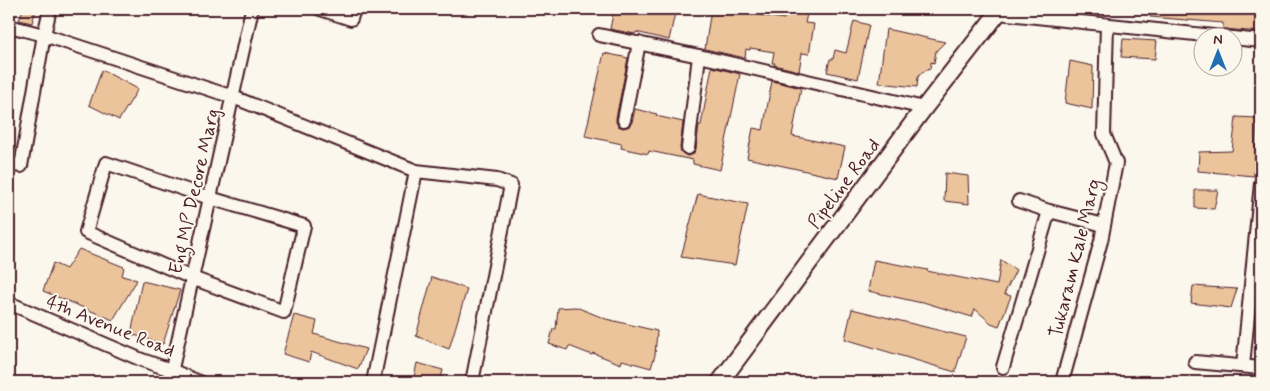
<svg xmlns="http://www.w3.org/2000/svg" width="1270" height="391" viewBox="0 0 1270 391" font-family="Mynerve,sans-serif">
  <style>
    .building { fill: #ecc49c; stroke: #4a1f2b }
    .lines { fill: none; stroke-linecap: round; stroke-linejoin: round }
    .minor-casing { stroke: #4a1f2b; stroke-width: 16 }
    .tertiary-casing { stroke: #4a1f2b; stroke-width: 20 }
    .minor { stroke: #fbf7ec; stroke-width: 12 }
    .tertiary { stroke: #fbf7ec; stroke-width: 16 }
    .labels { text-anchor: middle; stroke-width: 4; stroke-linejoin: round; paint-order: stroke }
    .street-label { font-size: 19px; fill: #4a1f2b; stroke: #fbf7ec }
  </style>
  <rect width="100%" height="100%" fill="#fbf7ec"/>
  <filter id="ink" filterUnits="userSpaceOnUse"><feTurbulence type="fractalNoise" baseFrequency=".02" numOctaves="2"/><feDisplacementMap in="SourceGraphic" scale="10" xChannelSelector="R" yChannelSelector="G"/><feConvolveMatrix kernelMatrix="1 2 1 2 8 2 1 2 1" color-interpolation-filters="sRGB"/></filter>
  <g filter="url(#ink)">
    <!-- building -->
    <g class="building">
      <polygon points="23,9 36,9 32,23 19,20"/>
      <polygon points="614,9 676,9 669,40 636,32 635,34 610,29"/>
      <polygon points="711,9 760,9 759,15 784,19 785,10 807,14 805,23 814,24 809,54 802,53 799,71 774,65 775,63 772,63 774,52 750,48 750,50 746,49 745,58 705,49"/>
      <polygon points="1150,9 1261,9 1261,32 1223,29 1223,23 1150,17"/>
      <polygon points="854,21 869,25 858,79 827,72 830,59 833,59 835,50 846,53"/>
      <polygon points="886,29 945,42 936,51 934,63 931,62 930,69 922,72 918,77 917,87 879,83"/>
      <polygon points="1123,39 1157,41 1155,59 1121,57"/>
      <polygon points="604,53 628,58 616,118 616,122 618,126 623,128 630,126 632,122 635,109 657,114 656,116 683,122 680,148 681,152 687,156 692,155 696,149 699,125 701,125 712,67 740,74 720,170 693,164 693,160 649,151 648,154 621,148 622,144 585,136"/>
      <polygon points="1070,61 1093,66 1092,109 1065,103"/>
      <polygon points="102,70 138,89 119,120 89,105"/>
      <polygon points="772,81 801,88 792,136 845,147 838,178 747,158 753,128 763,130"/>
      <polygon points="1236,117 1257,118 1254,176 1198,171 1199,152 1232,151"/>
      <polygon points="945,173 968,176 969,204 944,201"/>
      <polygon points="1195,190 1218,190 1214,209 1195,208"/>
      <polygon points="698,194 748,204 735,265 681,257"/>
      <polygon points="79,249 124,267 122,276 137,280 113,320 43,291 53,263 66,269"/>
      <polygon points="874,260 928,270 927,271 997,285 1001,260 1016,270 1004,294 1011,296 999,326 991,323 975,309 972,317 923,302 922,303 868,291"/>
      <polygon points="432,277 467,289 449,349 416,336"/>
      <polygon points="142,281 180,290 163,344 131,334"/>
      <polygon points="1193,286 1237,289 1231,308 1191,303"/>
      <polygon points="576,307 606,319 657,331 655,355 651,368 622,360 621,364 593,353 592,355 569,346 567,350 549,344 553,329 556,329 558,308"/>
      <polygon points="852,309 966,337 955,372 845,339"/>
      <polygon points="294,315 317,321 314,334 366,349 358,369 311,352 309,362 283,354"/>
      <polygon points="417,363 443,370 440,382 413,382"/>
    </g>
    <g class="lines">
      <defs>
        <g id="minor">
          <polyline points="320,9 351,19 354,9"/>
          <polyline points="998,13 1232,38"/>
          <polyline points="9,26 44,35 233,97 416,171 497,180 511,185 472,382"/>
          <polyline points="599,35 699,56 924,108"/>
          <polyline points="1232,38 1261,41"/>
          <polyline points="624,120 639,43"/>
          <polyline points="688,148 699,56"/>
          <polygon points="106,163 210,198 304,226 284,312 192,278 86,232"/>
          <polyline points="9,164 21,166 44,35 50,9"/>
          <polyline points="1019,201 1049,211"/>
          <polyline points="9,303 142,360 171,370 199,382"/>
          <polyline points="1195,362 1261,368"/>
          <polyline points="1243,366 1261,183"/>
          <polyline points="1003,367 1049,211 1104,225"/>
          <polyline points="169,382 252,9"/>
          <polyline points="373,382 416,171"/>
          <polyline points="1062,382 1101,241 1116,163 1104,134 1107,25"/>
        </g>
        <polyline id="tertiary" points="720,382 924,108 1001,9"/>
      </defs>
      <!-- minor casing -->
      <use href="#minor" class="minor-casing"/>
      <!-- tertiary casing -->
      <use href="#tertiary" class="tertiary-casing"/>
      <!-- minor -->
      <use href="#minor" class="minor"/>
      <!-- tertiary -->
      <use href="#tertiary" class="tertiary"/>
    </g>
  </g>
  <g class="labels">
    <!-- street labels -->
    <g class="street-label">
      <text transform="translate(843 183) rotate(-53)" y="7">Pipeline Road</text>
      <text transform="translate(193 191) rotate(-77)" y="7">Eng MP Decore Marg</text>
      <text transform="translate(1074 258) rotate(-76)" y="7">Tukaram Kale Marg</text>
      <text transform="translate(111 325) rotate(22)" y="7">4th Avenue Road</text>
    </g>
  </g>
  <!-- margin -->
  <rect width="1270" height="391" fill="none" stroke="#fbf7ec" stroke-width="30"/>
  <rect x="15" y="15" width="1240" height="361" fill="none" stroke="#4a1f2b" stroke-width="2" filter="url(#ink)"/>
  <!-- north arrow -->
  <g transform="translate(1218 52)"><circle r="24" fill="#fbf7ec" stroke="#b4a19f"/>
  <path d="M0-4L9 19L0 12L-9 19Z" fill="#1f6fb2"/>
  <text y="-8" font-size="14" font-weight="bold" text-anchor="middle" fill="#4a1f2b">N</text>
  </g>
</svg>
